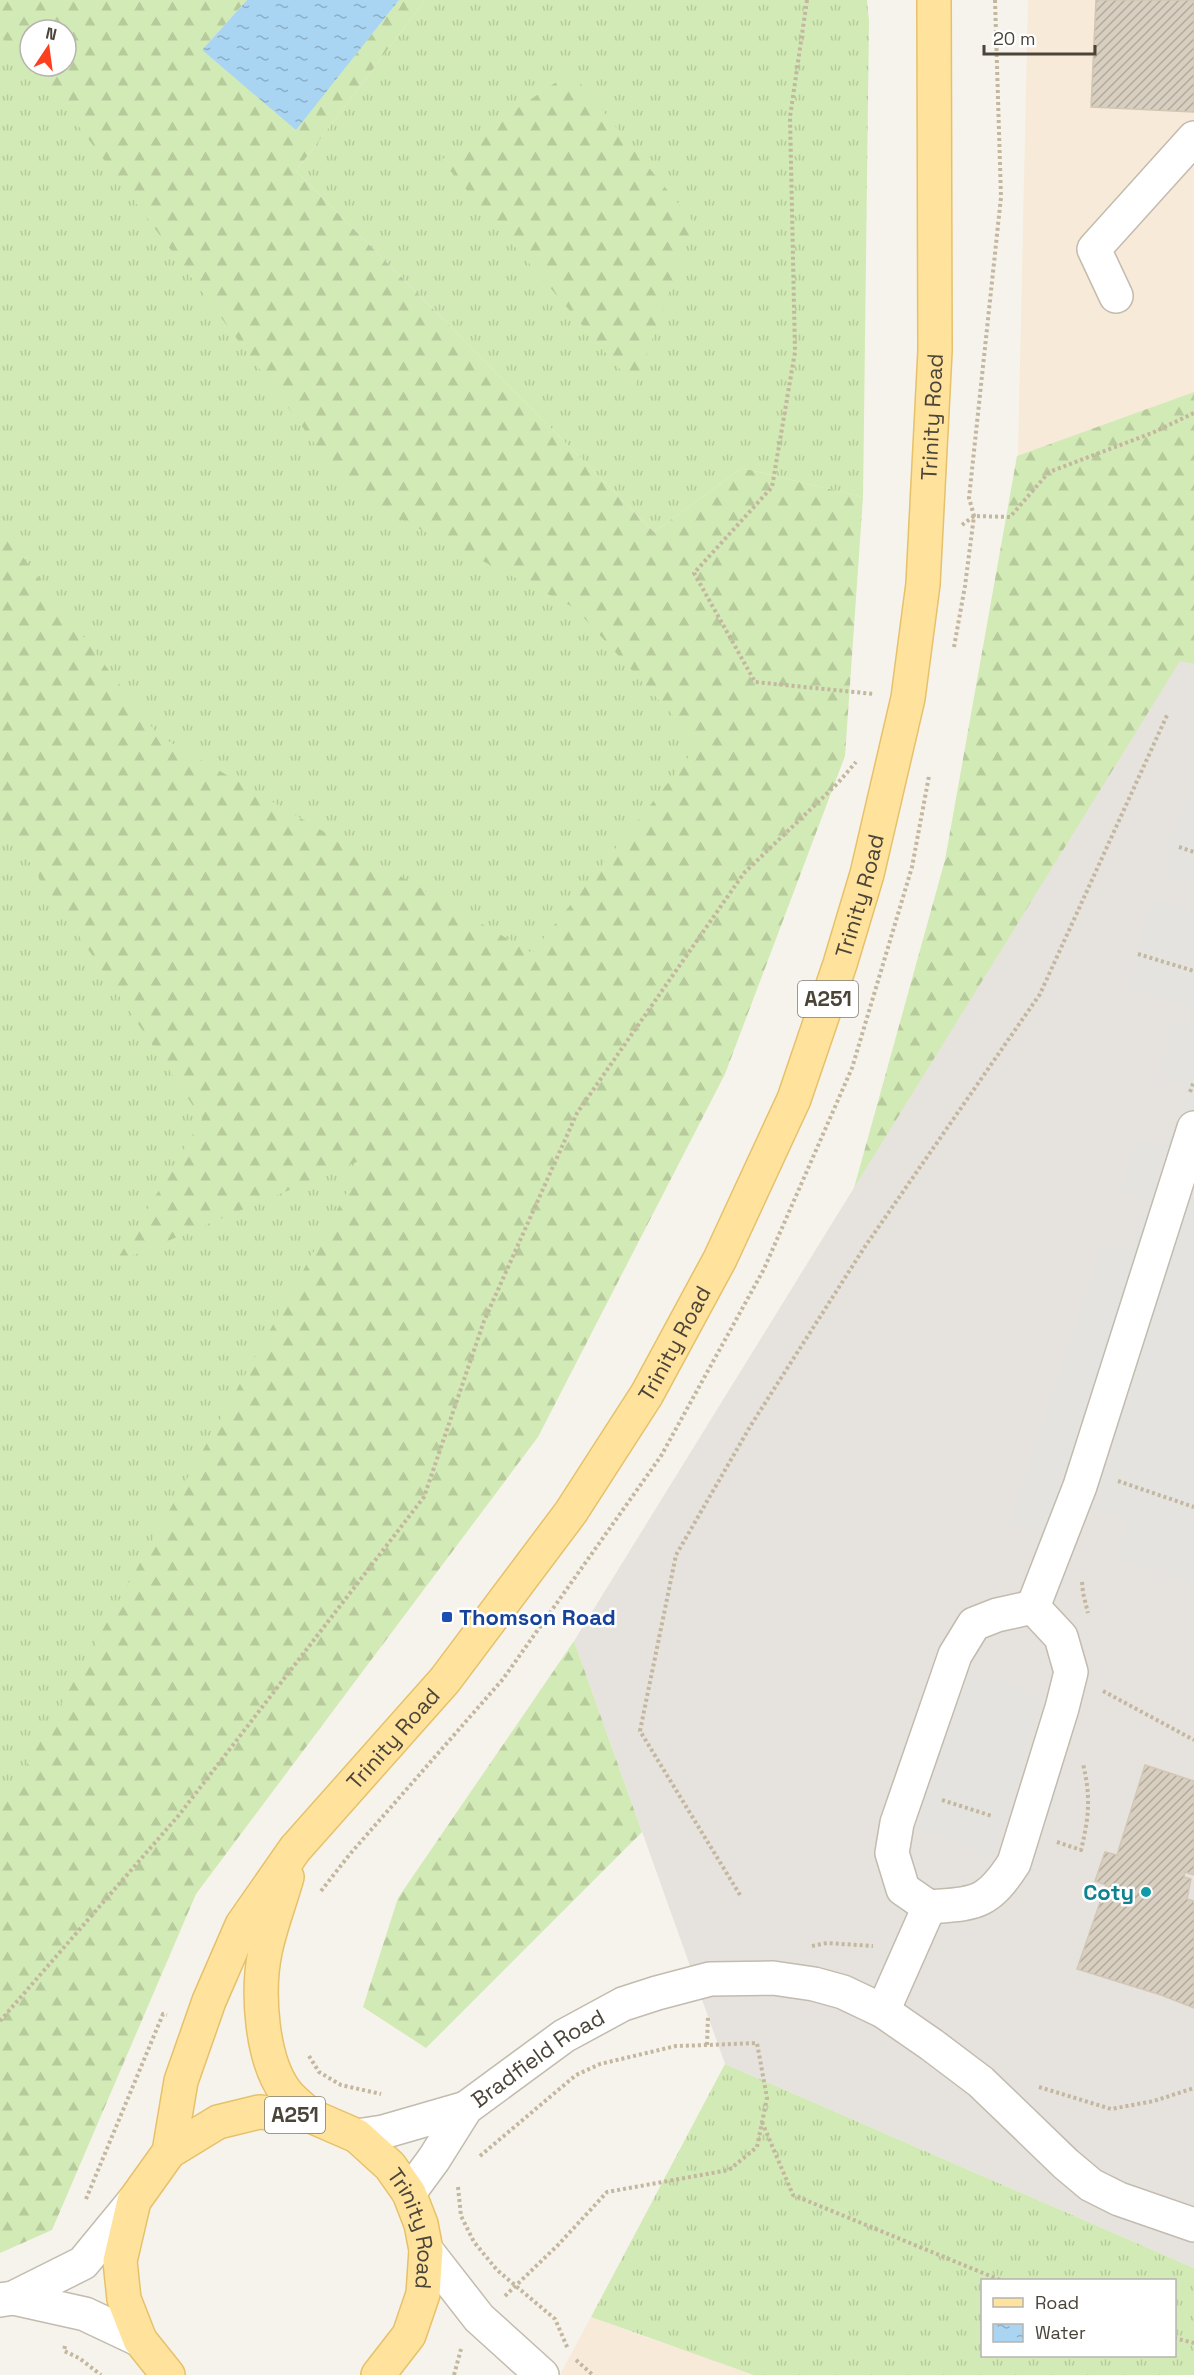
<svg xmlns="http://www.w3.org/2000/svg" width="1194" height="2375" viewBox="0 0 1194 2375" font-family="'Space Grotesk',sans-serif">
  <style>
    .commercial { fill: #f7ead8 }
    .industrial { fill: #e6e2dd }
    .grass { fill: url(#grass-tufts); fill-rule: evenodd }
    .forest { fill: url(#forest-firs) }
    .parking { fill: #e5e3e0 }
    .water { fill: url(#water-ripples) }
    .building { fill: url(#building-hatch); stroke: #d3c7b4; stroke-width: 1.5 }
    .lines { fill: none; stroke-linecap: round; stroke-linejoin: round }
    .minor-casing { stroke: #c2bbae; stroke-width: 36 }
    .major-casing { stroke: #e6c16a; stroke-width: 36 }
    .path { stroke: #c4b79f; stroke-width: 4; stroke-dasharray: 3 3; stroke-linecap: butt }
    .minor { stroke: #fff; stroke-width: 33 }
    .major { stroke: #ffe39c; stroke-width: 33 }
    .transit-dot { fill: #1a4fb4; stroke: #fff; stroke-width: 2 }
    .culture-dot { fill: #0f9aa8; stroke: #fff; stroke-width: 2 }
    .labels { text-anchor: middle; stroke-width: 5; stroke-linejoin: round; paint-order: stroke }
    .shield { fill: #fff; stroke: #817c74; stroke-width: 1.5 }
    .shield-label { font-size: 21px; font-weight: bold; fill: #4b4439 }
    .street-label { font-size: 22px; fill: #4b4439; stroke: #fff }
    .transit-label { font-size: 22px; font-weight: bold; fill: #164399; stroke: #fff; text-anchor: start }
    .culture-label { font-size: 22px; font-weight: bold; fill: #0d838f; stroke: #fff; text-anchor: end }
  </style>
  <defs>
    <pattern id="grass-tufts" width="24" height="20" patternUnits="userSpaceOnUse" patternTransform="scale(1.5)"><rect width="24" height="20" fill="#d2eab5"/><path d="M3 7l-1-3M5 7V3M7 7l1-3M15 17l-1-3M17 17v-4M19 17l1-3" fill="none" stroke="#b6ca9c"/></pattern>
    <pattern id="forest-firs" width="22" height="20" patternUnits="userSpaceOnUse" patternTransform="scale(1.5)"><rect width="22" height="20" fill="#d2eab5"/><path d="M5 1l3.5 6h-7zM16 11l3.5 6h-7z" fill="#b6ca9c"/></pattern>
    <pattern id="water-ripples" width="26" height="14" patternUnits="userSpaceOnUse" patternTransform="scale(1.5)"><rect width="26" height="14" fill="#a9d4f2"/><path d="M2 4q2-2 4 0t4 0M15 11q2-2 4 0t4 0" fill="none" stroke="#8caec5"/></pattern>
    <pattern id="building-hatch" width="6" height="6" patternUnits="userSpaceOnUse" patternTransform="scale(1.5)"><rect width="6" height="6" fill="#d8cfc1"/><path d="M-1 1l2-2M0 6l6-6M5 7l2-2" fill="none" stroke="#b1aa9e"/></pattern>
  </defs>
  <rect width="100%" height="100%" fill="#f6f3ec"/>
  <!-- commercial -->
  <g class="commercial">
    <polygon points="1028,0 1194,0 1194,392 1018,456"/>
    <polygon points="591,2317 648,2338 760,2375 560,2375"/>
  </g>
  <!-- industrial -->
  <polygon class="industrial" points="1180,660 1194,664 1194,2268 725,2064 574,1641"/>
  <!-- grass -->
  <g class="grass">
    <path d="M 0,0 L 46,0 L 772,781 L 0,1921 ZM 30,30 L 66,30 L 66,66 L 30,66 Z"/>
    <polygon points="425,0 867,0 869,21 863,497 742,468 654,532 296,171"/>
    <path d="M 725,2064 L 1194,2268 L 1194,2375 L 754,2375 L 591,2317 ZM 1174,2280 L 1174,2356 L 982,2356 L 982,2280 Z"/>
  </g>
  <!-- forest -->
  <g class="forest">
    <polygon points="0,0 247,0 202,50 296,129 399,0 425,0 296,171 654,532 742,468 863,497 845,756 725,1074 538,1437 196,1894 52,2230 0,2253 0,1808 30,1760 366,1158 115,1263 202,1119 0,818 0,527 158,735 532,953 699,744 575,608 353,495 34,66 66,66 66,30 30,30 30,61 0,36"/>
    <polygon points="571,72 694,223 635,387 441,160"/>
    <polygon points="1194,392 1194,664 1180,661 854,1188 945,860 1017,456"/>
    <polygon points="574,1641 642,1832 426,2048 363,2007 398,1898"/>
  </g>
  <!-- parking -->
  <g class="parking">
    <polygon points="1187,789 1194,792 1194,883 1162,870"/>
    <polygon points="1153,899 1194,911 1194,1006 1126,986"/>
    <polygon points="1174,1024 1194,1030 1194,1584 1117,1557 1130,1516 1100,1509 1090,1511 1080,1517 1072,1541 1009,1523 1101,1243 1132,1253 1147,1198 1120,1189 1136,1138 1167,1149 1188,1088 1156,1076"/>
    <polygon points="969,1671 1044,1698 992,1855 917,1829"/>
  </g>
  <!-- water -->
  <polygon class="water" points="247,0 399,0 296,130 202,50"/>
  <!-- building -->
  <g class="building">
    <polygon points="1096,0 1194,0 1194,112 1091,107"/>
    <polygon points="1145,1765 1194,1781 1194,1875 1185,1872 1184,1877 1191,1879 1187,1899 1194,1901 1194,2008 1161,1995 1077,1969 1106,1885 1095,1881 1105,1852 1117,1855"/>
  </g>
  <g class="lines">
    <defs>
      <g id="minor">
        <polyline points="1116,296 1094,249 1194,138"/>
        <path d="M 1033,1607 L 1061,1637 L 1071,1672 L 1062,1708 L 1014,1863 C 987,1905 976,1903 929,1907 L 903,1889 L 892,1853 L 897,1823 L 955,1655 L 974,1624 L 997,1615 Z"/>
        <polyline points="1033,1607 1080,1486 1194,1128"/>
        <polyline points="883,2011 929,1907"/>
        <polyline points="357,2136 383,2132 466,2108"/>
        <path id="s1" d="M 409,2193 L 434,2159 L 466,2108 L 564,2036 L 623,2004 L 657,1993 L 710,1979 L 773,1978 L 814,1984 L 843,1992 L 883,2011 L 932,2045 L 981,2082 L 1066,2164 L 1091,2185 L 1119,2199 L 1194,2225"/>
        <polyline points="426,2250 479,2318 542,2375"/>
        <polyline points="13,2298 85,2314 140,2340"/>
        <polyline points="0,2300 13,2298 83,2263 134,2201"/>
      </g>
      <g id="major">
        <path d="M 287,1877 C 280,1902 270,1927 265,1952 C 257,1991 261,2058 285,2091 C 291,2100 303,2108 311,2116"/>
        <path id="s2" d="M 169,2152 L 181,2081 L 209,2001 L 242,1925 L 295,1849 L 445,1680 L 571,1512 L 647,1394 L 720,1259 L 794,1099 L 840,964 L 867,874 L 908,698 L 923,584 L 935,351 L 934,0"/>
        <path id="s3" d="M 168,2375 L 140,2340 L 124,2299 L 120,2261 L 134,2201 L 169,2152 L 218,2122 L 259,2112 L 311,2116 L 357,2136 L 390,2166 L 409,2193 L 421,2224 L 426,2250 L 423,2294 L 409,2335 L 378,2375"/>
      </g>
    </defs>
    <!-- minor casing -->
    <use href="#minor" class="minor-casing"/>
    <!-- major casing -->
    <use href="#major" class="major-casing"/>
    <!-- path -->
    <g class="path">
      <polyline points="807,0 790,117 795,352 772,487 694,573 755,682 874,694"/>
      <polyline points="962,525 974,516 1010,517 1049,472 1152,433 1194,413"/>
      <polyline points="954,647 965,586 974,516 969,498 1001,197 995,0"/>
      <polyline points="1179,847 1194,852"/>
      <polyline points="1138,954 1194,971"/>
      <polyline points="1190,1092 1194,1081"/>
      <polyline points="1118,1481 1194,1507"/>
      <polyline points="1082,1582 1083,1593 1088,1613"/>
      <polyline points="1103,1691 1194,1740"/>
      <polyline points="942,1800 992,1816"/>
      <path d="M 1057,1842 L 1081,1850 C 1089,1817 1091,1797 1083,1764"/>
      <polyline points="321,1891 350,1854 503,1679 661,1456 764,1269 852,1068 912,867 929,776"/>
      <polyline points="740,1895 640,1731 676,1555 751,1425 864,1248 1040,994 1168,713"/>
      <polyline points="812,1946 827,1943 873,1946"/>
      <polyline points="0,2021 179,1815 424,1497 484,1321 577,1113 744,873 837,784 856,762"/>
      <polyline points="309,2056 319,2072 341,2085 381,2094"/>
      <polyline points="1039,2087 1111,2109 1154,2101 1194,2088"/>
      <polyline points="762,2122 793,2195 1000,2280"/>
      <polyline points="480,2156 576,2075 600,2064 676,2046 707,2045"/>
      <polyline points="458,2187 461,2216 474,2242 497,2270 555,2319 568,2349"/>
      <polyline points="86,2199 163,2014 167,2015"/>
      <polyline points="505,2296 558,2245 607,2192 729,2170 757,2147 767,2098 757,2043 707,2045 708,2016"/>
      <polyline points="1174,2338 1194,2343"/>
      <polyline points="65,2346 64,2351 79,2358 101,2375"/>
      <polyline points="576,2360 593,2375"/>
      <polyline points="454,2375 461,2349"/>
    </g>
    <!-- minor -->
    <use href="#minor" class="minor"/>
    <!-- major -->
    <use href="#major" class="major"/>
  </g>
  <!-- markers -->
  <rect class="transit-dot" x="441" y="1611" width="12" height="12" rx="3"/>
  <circle class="culture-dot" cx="1146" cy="1892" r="6"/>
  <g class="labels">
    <!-- shield labels -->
    <g class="shield">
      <rect x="798" y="981" width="60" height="36" rx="4.5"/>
      <rect x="265" y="2097" width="60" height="36" rx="4.5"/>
    </g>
    <g class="shield-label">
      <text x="828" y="1006">A251</text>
      <text x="295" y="2122">A251</text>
    </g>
    <!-- street labels -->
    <g class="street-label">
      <text dy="8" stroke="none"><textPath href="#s2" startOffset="1938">Trinity Road</textPath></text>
      <text dy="8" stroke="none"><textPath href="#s2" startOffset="1452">Trinity Road</textPath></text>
      <text dy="8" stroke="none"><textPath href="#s2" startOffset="966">Trinity Road</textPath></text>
      <text dy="8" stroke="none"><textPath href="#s2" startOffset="480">Trinity Road</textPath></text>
      <text dy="8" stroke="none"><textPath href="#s1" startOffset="190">Bradfield Road</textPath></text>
      <text dy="8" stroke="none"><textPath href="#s3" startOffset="564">Trinity Road</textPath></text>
    </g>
    <!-- transit labels -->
    <g class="transit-label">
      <text x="459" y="1625">Thomson Road</text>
    </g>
    <!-- culture labels -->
    <g class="culture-label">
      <text x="1134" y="1900">Coty</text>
    </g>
  </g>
  <!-- legend -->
  <rect x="981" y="2279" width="195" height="78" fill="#ffffff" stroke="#b7b4b0" stroke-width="1.5"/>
  <rect x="993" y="2298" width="30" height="9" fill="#ffe39c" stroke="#b7b4b0" stroke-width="1.5"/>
  <text x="1035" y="2309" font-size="18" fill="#4b4439">Road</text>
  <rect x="993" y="2324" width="30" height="18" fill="url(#water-ripples)" stroke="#b7b4b0" stroke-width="1.5"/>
  <text x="1035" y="2339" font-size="18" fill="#4b4439">Water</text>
  <!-- north arrow -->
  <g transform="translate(48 48) rotate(13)"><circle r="28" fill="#ffffff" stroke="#b7b4b0" stroke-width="1.5"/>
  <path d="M0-4.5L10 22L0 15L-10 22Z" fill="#fc3f1d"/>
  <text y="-9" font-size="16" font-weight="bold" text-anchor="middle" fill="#4b4439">N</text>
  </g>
  <!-- scale -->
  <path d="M984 45v9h111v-9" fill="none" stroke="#4b4439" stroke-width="3"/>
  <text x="993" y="45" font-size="18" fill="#4b4439" stroke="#ffffff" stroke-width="4.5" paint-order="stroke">20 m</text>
</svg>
